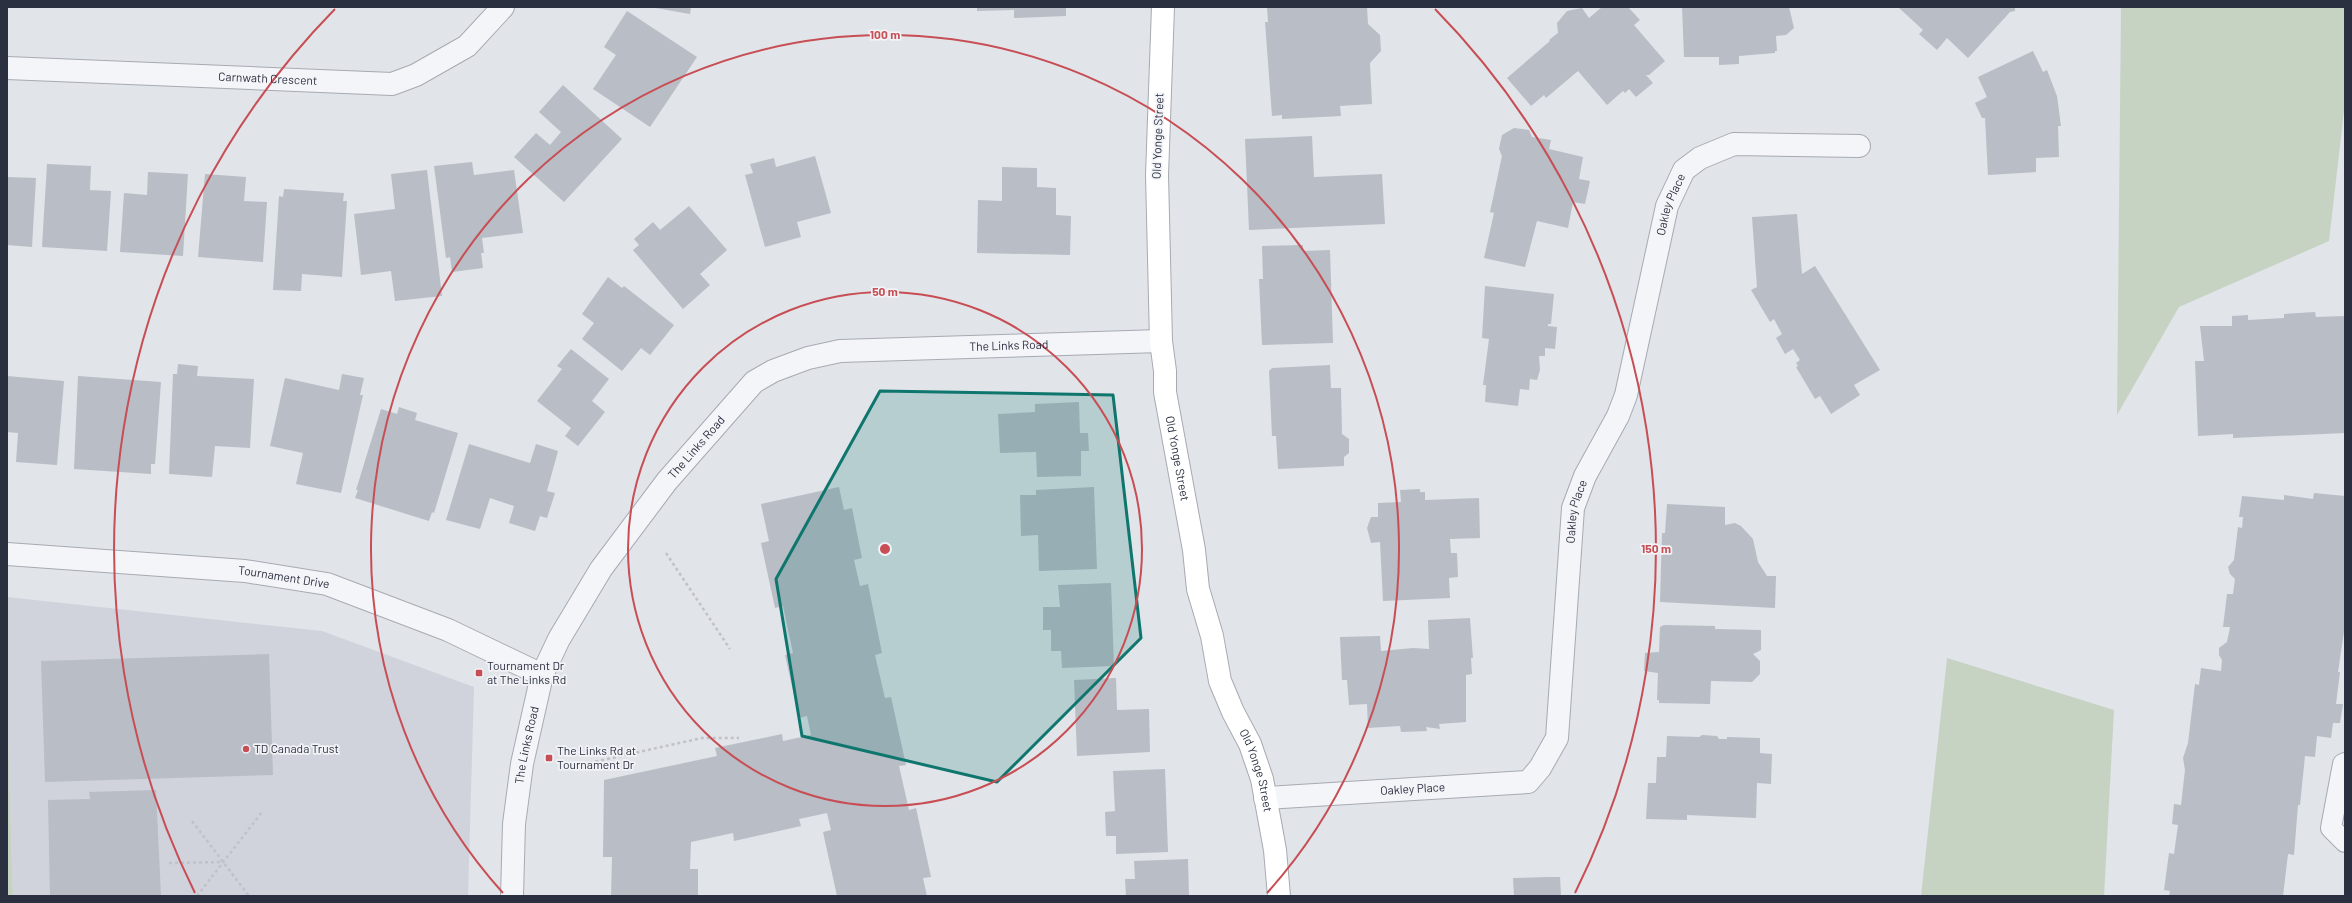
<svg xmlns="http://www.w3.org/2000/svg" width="2352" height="903" viewBox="0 0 2352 903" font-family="Barlow,sans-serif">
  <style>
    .built { fill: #d0d3db }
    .green { fill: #c6d3c3 }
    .building { fill: #b9bdc6 }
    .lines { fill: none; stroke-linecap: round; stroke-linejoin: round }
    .lane-casing { stroke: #a7aab3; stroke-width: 22 }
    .street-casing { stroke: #a7aab3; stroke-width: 24 }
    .secondary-casing { stroke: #a7aab3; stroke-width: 24 }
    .path { stroke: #c0c2c8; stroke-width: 2.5; stroke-dasharray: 3 3; stroke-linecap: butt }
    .lane { stroke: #f4f5f8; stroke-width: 20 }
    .street { stroke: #f4f5f8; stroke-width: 22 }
    .secondary { stroke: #fff; stroke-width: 22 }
    .marked { fill: #0f766e; fill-opacity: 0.2; stroke: #0f766e; stroke-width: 3; stroke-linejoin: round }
    .ring { fill: none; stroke: #c74e54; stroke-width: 2 }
    .poi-dot { fill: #c74e54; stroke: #f1f3f7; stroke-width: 1.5 }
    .labels { text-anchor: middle; stroke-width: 3.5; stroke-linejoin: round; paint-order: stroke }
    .street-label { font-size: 12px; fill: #2b3040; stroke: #f1f3f7 }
    .poi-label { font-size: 12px; fill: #2b3040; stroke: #f1f3f7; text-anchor: start }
    .centre { fill: #c74e54; stroke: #f1f3f7; stroke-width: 2 }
    .ring-label { font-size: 12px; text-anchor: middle; font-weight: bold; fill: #c74e54; stroke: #f1f3f7; stroke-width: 3.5; stroke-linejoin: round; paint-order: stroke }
  </style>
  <rect width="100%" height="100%" fill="#e1e4e9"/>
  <!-- built -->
  <polygon class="built" points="7,597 322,631 474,687 468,896 13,896 7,700"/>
  <!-- green -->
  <g class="green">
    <polygon points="2121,7 2345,7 2345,102 2329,241 2179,307 2117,415"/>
    <polygon points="1947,658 2114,710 2104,896 1921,896"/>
    <polygon points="7,700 13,896 7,896"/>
  </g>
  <!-- building -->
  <g class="building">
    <polygon points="650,7 691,7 690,14"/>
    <polygon points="977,7 1066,7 1066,16 1014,18 1014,10 977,11"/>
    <polygon points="1267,7 1367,7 1368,24 1380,35 1381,51 1370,63 1372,104 1340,106 1341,116 1282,119 1282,115 1272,116 1265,22 1268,22"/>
    <polygon points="1602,7 1628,7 1640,20 1634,25 1665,61 1649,75 1646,75 1653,83 1636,97 1629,89 1625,93 1623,91 1607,105 1578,71 1546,98 1544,95 1531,106 1507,78 1550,41 1549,40 1558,33 1557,23 1567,11 1582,8 1589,18"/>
    <polygon points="1682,7 1789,7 1794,28 1786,35 1776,36 1777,51 1775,51 1775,53 1739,56 1739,64 1719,65 1719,57 1684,57"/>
    <polygon points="1898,7 2015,7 2015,11 2010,12 1968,58 1947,38 1937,50 1919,34 1923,30"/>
    <polygon points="627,11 697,57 650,127 593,89 616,55 604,47"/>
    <polygon points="2033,51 2043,72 2047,70 2057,96 2061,126 2058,126 2059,157 2036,158 2036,172 1988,175 1985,118 1982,118 1975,103 1987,97 1978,77"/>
    <polygon points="563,85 622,139 564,202 514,157 536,133 550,145 561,132 539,112"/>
    <polygon points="1514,128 1529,130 1532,137 1551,140 1549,149 1583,157 1579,179 1590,181 1585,204 1573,202 1568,228 1537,221 1525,267 1484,258 1494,213 1490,212 1502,156 1499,149 1502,135"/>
    <polygon points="1312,136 1314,177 1382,174 1385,224 1249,230 1245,139"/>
    <polygon points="815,156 831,213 797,222 801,237 765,247 745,175 753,173 750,164 774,158 776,167"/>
    <polygon points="472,162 474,175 514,170 523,233 482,238 484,253 481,253 483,268 452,272 450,257 446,258 434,166"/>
    <polygon points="47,164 91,166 90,190 111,191 107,251 42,247"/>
    <polygon points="1002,167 1037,168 1037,187 1056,188 1056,215 1071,216 1070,255 977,253 978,200 1002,201"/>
    <polygon points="427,170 442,296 395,301 391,271 361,275 354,214 395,209 391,174"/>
    <polygon points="148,172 188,174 183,256 120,252 124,193 147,195"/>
    <polygon points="205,174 246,177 244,201 267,202 263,262 198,257"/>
    <polygon points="7,177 36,178 32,247 7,245"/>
    <polygon points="284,189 344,193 343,201 347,201 342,277 302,274 301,291 273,290 279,196 283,197"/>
    <polygon points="689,206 727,250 700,274 710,285 683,309 633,250 639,245 634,239 653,222 660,230"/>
    <polygon points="1797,214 1802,274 1815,266 1880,370 1854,385 1860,395 1831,414 1820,396 1815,399 1796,367 1798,366 1796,363 1800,360 1793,349 1785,354 1776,338 1782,334 1774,319 1770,322 1751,290 1757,287 1752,217"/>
    <polygon points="1303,245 1303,251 1330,250 1333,343 1262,345 1259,279 1263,279 1262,246"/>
    <polygon points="608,277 622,288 624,286 674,325 650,355 641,348 622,371 582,339 594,323 582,314"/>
    <polygon points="1485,286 1554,294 1551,324 1548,324 1548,326 1557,327 1555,349 1545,348 1545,356 1539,356 1540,370 1537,380 1530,379 1529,390 1520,389 1518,406 1485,402 1486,385 1483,385 1489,339 1482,338"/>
    <polygon points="2315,312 2316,317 2345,316 2345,433 2233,438 2233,434 2198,436 2195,361 2204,361 2200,326 2232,326 2232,316 2248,315 2248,320 2284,318 2284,314"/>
    <polygon points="571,349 609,379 592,401 605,412 578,446 565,436 571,428 537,401 562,369 557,366"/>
    <polygon points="178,364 198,366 197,376 254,379 250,448 215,446 212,477 169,474 173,374 177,374"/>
    <polygon points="1330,365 1331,388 1341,388 1342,434 1349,439 1349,453 1344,457 1344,466 1278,469 1276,436 1272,436 1269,371 1272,368"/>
    <polygon points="342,374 364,378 360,395 363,395 341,493 296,484 303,453 270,446 285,378 339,390"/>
    <polygon points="7,376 64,381 57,465 16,462 18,433 7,432"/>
    <polygon points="78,376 161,382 155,464 151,464 151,474 74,469"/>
    <polygon points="1079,402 1080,433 1088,433 1089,451 1081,451 1081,476 1037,477 1036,452 1000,453 998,414 1035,412 1035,404"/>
    <polygon points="399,407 417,413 415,420 458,433 434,513 432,512 429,521 355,498 358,490 356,490 381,409 397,414"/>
    <polygon points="469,444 530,463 536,444 558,451 547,491 555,493 547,518 540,516 535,531 509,523 514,506 490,498 480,529 446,520"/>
    <polygon points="839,487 844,510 852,508 862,558 854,560 860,586 868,584 882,653 875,655 885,698 891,697 906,765 899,766 909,810 916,808 931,877 923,878 927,896 837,896 823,832 831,830 827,813 799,819 801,826 734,841 733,833 691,842 690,869 698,869 698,896 611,896 612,857 603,857 604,780 717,756 715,748 782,734 783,741 811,735 807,716 799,718 785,655 793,653 783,606 775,608 761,543 769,541 761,504"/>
    <polygon points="1094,487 1097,569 1039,571 1038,535 1021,536 1020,495 1036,495 1036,490"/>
    <polygon points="1420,489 1420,492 1425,492 1425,500 1479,498 1480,538 1450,539 1451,553 1457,553 1458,577 1449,578 1450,598 1383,601 1380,542 1371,543 1367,528 1371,517 1378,517 1378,503 1401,502 1400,490"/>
    <polygon points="2314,493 2345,496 2345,625 2338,672 2340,672 2336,704 2343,704 2340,723 2333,723 2331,738 2317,736 2315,757 2305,756 2300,805 2298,805 2294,855 2288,854 2283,896 2169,896 2170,891 2164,890 2169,853 2174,854 2178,825 2172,824 2174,804 2181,805 2185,770 2183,758 2188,743 2195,684 2199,685 2201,668 2221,671 2222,660 2219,655 2219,648 2227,642 2230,627 2223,627 2227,594 2233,594 2235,579 2230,574 2228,567 2234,560 2238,527 2242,528 2243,517 2239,517 2242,496 2284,500 2284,495 2313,499"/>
    <polygon points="1667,504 1725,507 1725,525 1735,523 1741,526 1753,539 1758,562 1767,576 1776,576 1775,608 1660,602 1662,533 1665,533"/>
    <polygon points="1111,583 1114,666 1062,668 1061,651 1051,651 1051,630 1043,630 1043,607 1060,607 1058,585"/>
    <polygon points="1470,618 1473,658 1471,658 1472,674 1466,675 1466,722 1439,724 1440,729 1426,727 1427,731 1401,732 1400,726 1368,728 1367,704 1349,705 1347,680 1342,680 1340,637 1380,636 1381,651 1413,648 1429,649 1428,620"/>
    <polygon points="1664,625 1715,626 1715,629 1761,630 1761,650 1753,654 1760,661 1760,674 1752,682 1711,681 1710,704 1659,703 1659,700 1657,700 1658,673 1644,671 1645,653 1659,652 1660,627"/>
    <polygon points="269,654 273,775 45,782 41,661"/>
    <polygon points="1116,678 1117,710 1149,709 1150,752 1077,756 1074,680"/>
    <polygon points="1702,735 1717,736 1719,739 1727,739 1727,737 1760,738 1760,753 1772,754 1771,784 1757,783 1756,818 1687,815 1687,820 1646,819 1648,783 1656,783 1657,757 1666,757 1667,736 1699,737"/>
    <polygon points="1165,769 1168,852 1116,854 1116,836 1106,836 1105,812 1115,811 1113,771"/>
    <polygon points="156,790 161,896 50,896 48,800 90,799 89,792"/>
    <polygon points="1188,859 1189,896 1126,896 1125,879 1135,879 1134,861"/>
    <polygon points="1548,877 1560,877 1561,896 1514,896 1513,878"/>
  </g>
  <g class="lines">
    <defs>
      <polyline id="lane" points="2345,763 2343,764 2331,828 2345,842"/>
      <g id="street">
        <path id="s1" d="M 7,68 L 392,84 L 416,75 L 467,46 L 503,7"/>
        <path id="s2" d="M 7,554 L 245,571 L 327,584 L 448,630 L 542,675"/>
        <path id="s3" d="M 1265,798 L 1528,782 L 1540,768 L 1557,738 L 1573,508 L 1585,476 L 1618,416 L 1626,395 L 1667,206 L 1684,170 L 1700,158 L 1734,144 L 1859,146"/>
        <path id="s4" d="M 512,896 L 514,824 L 522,764 L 542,675 L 559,639 L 601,569 L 667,481 L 754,382 L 773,371 L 808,358 L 840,351 L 1161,341"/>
      </g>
      <g id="secondary">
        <path id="s5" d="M 1163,7 L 1157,175 L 1161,341 L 1165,371 L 1165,392 L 1194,550 L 1198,589 L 1212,636 L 1220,681 L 1233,712 L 1250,744 L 1262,779 L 1275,850 L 1279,896"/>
      </g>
    </defs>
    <!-- lane casing -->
    <use href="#lane" class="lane-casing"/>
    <!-- street casing -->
    <use href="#street" class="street-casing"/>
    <!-- secondary casing -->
    <use href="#secondary" class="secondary-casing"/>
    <!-- path -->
    <g class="path">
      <polyline points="666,553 730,649"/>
      <polyline points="566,768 702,738 739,738"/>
      <polyline points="192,821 249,896"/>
      <polyline points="169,863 223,862"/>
      <polyline points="197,896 262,812"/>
    </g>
    <!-- lane -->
    <use href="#lane" class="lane"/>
    <!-- street -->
    <use href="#street" class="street"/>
    <!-- secondary -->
    <use href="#secondary" class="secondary"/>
  </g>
  <!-- marked area -->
  <path class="marked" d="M 880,391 L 1113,395 L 1141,638 L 997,782 L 802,736 L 776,579 Z"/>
  <!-- distance rings -->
  <g class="ring">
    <circle cx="885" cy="549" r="257"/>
    <path d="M503 893A514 514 0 1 1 1267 893"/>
    <path d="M195 893A771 771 0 0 1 335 9M1435 9A771 771 0 0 1 1575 893"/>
  </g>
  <!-- markers -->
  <g class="poi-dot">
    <rect x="475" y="669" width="8" height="8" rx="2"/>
    <circle cx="246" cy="749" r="4"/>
    <rect x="545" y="754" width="8" height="8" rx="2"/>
  </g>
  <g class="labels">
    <!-- street labels -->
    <g class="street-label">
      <text dy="4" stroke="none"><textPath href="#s1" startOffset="261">Carnwath Crescent</textPath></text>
      <text transform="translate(1158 136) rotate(-88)" y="4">Old Yonge Street</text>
      <text dy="4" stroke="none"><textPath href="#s3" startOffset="868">Oakley Place</textPath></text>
      <text dy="4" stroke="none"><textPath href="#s4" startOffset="848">The Links Road</textPath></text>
      <text dy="4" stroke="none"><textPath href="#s4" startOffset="500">The Links Road</textPath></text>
      <text dy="4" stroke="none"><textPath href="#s5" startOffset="453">Old Yonge Street</textPath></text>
      <text dy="4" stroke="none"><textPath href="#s3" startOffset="544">Oakley Place</textPath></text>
      <text dy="4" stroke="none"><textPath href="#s2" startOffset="278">Tournament Drive</textPath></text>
      <text dy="4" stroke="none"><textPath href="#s4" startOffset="152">The Links Road</textPath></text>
      <text dy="4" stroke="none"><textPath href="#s5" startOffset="777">Old Yonge Street</textPath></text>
      <text dy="4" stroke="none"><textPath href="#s3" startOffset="148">Oakley Place</textPath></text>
    </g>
    <!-- poi labels -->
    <g class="poi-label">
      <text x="487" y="670">Tournament Dr<tspan x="487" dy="14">at The Links Rd</tspan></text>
      <text x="254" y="753">TD Canada Trust</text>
      <text x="557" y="755">The Links Rd at<tspan x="557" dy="14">Tournament Dr</tspan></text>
    </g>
  </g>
  <circle cx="885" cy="549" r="6" class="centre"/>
  <g class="ring-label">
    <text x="885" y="39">100 m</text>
    <text x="885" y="296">50 m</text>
    <text x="1656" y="553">150 m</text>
  </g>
  <!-- border -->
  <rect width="2352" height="903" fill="none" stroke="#2b3040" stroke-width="16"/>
</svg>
